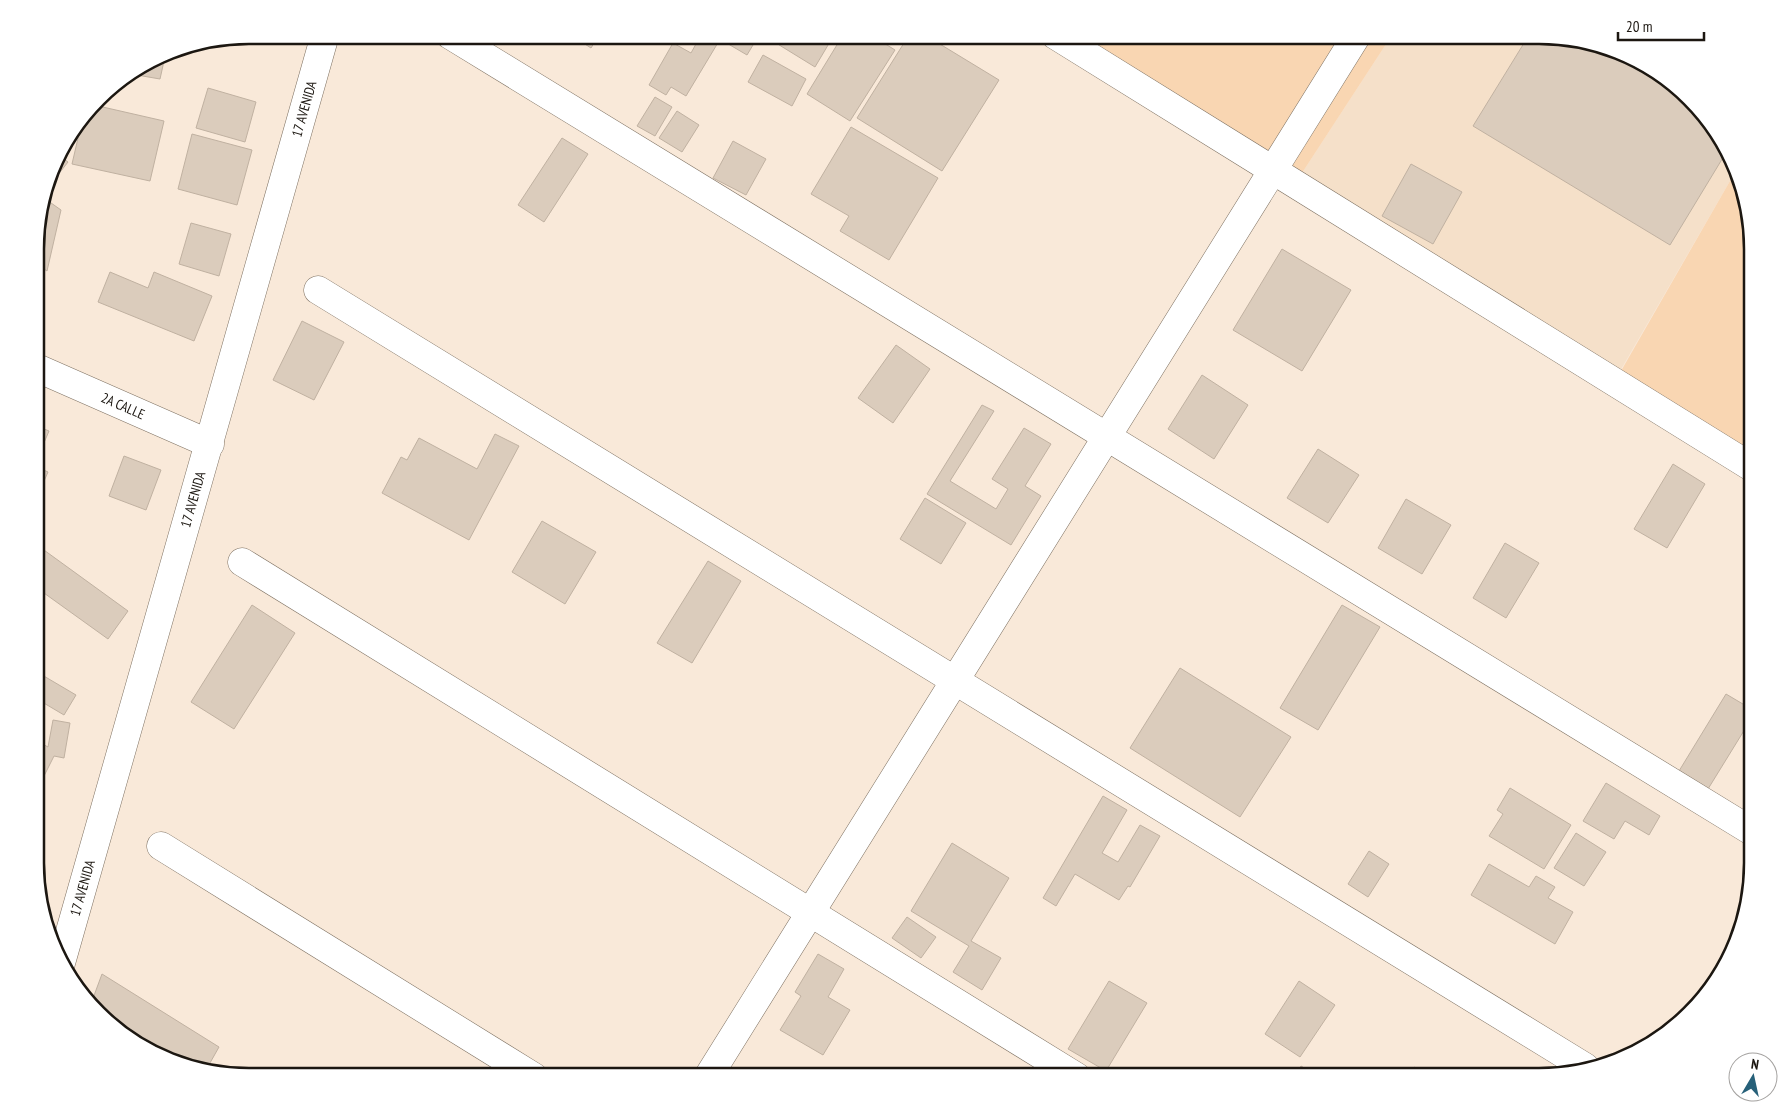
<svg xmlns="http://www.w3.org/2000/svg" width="1788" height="1112" viewBox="0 0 1788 1112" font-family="'PT Sans Narrow',sans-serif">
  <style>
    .built { fill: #f5e0c9 }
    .green { fill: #f9d6b2 }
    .building { fill: #dbccbc; stroke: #c0b1a1 }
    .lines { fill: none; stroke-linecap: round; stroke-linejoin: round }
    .minor-casing { stroke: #7f7263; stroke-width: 29 }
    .minor { stroke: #fff; stroke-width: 28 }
    .labels { text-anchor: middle; stroke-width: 4.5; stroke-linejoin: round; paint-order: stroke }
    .street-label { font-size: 14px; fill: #1c1711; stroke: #fff }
    .rim { fill: none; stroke: #1c1711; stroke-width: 2.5 }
  </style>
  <rect width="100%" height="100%" fill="#f9e9d9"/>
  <!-- built -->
  <polygon class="built" points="1392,35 1540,35 1595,42 1658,71 1725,142 1734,174 1620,371 1302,173"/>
  <!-- green -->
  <g class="green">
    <polygon points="1081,35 1392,35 1302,173"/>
    <polygon points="1734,174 1753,235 1753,454 1621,371"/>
  </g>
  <!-- building -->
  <g class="building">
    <polygon points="571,35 599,35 591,48"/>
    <polygon points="701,35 709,35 719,41 686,96 671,87 666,95 649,85 673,43 691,53"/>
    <polygon points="713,35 759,35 747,55"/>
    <polygon points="763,35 834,35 815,67"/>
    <polygon points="843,35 871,35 895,50 850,121 807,94"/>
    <polygon points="909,35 925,35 999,80 942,171 857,118"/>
    <polygon points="1529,35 1595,42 1658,71 1725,142 1727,151 1670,245 1473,126"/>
    <polygon points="166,52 160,79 131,74 165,52"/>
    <polygon points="763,55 806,79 792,106 748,82"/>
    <polygon points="208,88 256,102 245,142 196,128"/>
    <polygon points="655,97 672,107 655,136 637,126"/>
    <polygon points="94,105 164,121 150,181 72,164 82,121"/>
    <polygon points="677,111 699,125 682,152 659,138"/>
    <polygon points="851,127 938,178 889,260 840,231 849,216 811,194"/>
    <polygon points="192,134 252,150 237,205 178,189"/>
    <polygon points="562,138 588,154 544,222 518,205"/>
    <polygon points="733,141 766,159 746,195 713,178"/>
    <polygon points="57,154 68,162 46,190"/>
    <polygon points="1411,164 1462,192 1433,244 1382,216"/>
    <polygon points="44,198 61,210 47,271 37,264 37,221"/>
    <polygon points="191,223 231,234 219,276 179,264"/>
    <polygon points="1282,249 1351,290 1302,371 1233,330"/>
    <polygon points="110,272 148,288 154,272 212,296 194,341 98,302"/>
    <polygon points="302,321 344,342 314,400 273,380"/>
    <polygon points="896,345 930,369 893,423 858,398"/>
    <polygon points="1202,375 1248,405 1214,459 1168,429"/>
    <polygon points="982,405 994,411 950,481 996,509 1008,489 992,479 1024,428 1051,444 1025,486 1041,496 1011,545 927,494"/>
    <polygon points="37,426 49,431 37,459"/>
    <polygon points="495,434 519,446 469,540 382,493 401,457 407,460 419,438 477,469"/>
    <polygon points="1318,449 1359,475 1328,523 1287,498"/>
    <polygon points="124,456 161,470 146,510 109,496"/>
    <polygon points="1673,464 1705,484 1667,548 1634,529"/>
    <polygon points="37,467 48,472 37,497"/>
    <polygon points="925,498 966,523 941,564 900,539"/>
    <polygon points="1406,499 1451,525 1422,574 1378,548"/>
    <polygon points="542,521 596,552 565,604 512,572"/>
    <polygon points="1505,543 1539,563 1506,618 1473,598"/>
    <polygon points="37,545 128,611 108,639 37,588"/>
    <polygon points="708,561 741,581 692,663 657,643"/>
    <polygon points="252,605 295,633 234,729 191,702"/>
    <polygon points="1342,605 1380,627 1318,730 1280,708"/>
    <polygon points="1180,668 1291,737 1240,817 1130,748"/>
    <polygon points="37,672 76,695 64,715 37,699"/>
    <polygon points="1726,694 1753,710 1753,716 1708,789 1679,771"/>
    <polygon points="53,720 70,723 64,758 54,756 37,790 37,741 48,747"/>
    <polygon points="1606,783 1660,816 1649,835 1625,821 1614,839 1583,821"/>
    <polygon points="1510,788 1571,825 1544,869 1489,836 1503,814 1497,810"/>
    <polygon points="1103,796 1127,810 1102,853 1118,862 1140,825 1160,836 1130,887 1128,886 1119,900 1075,874 1056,906 1043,898"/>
    <polygon points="1576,833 1606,852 1584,886 1554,868"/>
    <polygon points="952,843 1009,878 971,941 1001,958 982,990 953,972 969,946 911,911"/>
    <polygon points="1369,851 1389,864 1368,897 1348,884"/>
    <polygon points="1489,864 1529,887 1536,876 1555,887 1548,898 1573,912 1555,944 1471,895"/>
    <polygon points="907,917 936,937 921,958 892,938"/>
    <polygon points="818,954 844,969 828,997 850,1010 823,1055 780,1030 801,996 795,992"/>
    <polygon points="102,974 219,1047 206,1070 180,1066 130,1041 92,1001"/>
    <polygon points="1109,981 1147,1003 1106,1071 1068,1049"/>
    <polygon points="1299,981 1335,1005 1300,1057 1265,1034"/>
    <polygon points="1301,1066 1319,1077 1294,1077"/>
    <polygon points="1414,1067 1431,1077 1409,1077"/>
  </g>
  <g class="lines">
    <defs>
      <g id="minor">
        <polyline points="450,35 1753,832"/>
        <polyline points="1055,35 1753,468"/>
        <polyline points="318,290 1585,1067"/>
        <path id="s1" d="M 37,368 L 210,444"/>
        <polyline points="242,562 1077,1077"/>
        <polyline points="161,846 534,1077"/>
        <path id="s2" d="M 61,963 L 325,35"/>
        <polyline points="708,1077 1357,35"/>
      </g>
    </defs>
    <!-- minor casing -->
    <use href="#minor" class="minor-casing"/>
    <!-- minor -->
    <use href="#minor" class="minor"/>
  </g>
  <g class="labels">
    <!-- street labels -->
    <g class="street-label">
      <text dy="5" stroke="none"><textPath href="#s2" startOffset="888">17 AVENIDA</textPath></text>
      <text dy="5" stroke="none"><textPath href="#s1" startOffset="94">2A CALLE</textPath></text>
      <text dy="5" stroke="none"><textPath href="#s2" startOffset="482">17 AVENIDA</textPath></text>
      <text dy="5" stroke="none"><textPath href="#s2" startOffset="78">17 AVENIDA</textPath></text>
    </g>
  </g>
  <!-- crop -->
  <path d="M0 0H1788V1112H0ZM249 44H1539A205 205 0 0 1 1744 249V863A205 205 0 0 1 1539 1068H249A205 205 0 0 1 44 863V249A205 205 0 0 1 249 44Z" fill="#fff" fill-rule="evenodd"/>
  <path class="rim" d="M249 44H1539A205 205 0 0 1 1744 249V863A205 205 0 0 1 1539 1068H249A205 205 0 0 1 44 863V249A205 205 0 0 1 249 44Z"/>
  <!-- north arrow -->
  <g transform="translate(1753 1077) rotate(9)"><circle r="24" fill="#ffffff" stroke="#a4a2a0"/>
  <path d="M0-4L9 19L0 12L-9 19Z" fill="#266079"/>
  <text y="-8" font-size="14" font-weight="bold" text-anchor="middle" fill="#1c1711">N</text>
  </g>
  <!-- scale -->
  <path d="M1618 32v8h86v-8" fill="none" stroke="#1c1711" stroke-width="2.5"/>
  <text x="1626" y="32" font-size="15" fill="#1c1711" stroke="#ffffff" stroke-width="4" paint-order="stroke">20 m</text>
</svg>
